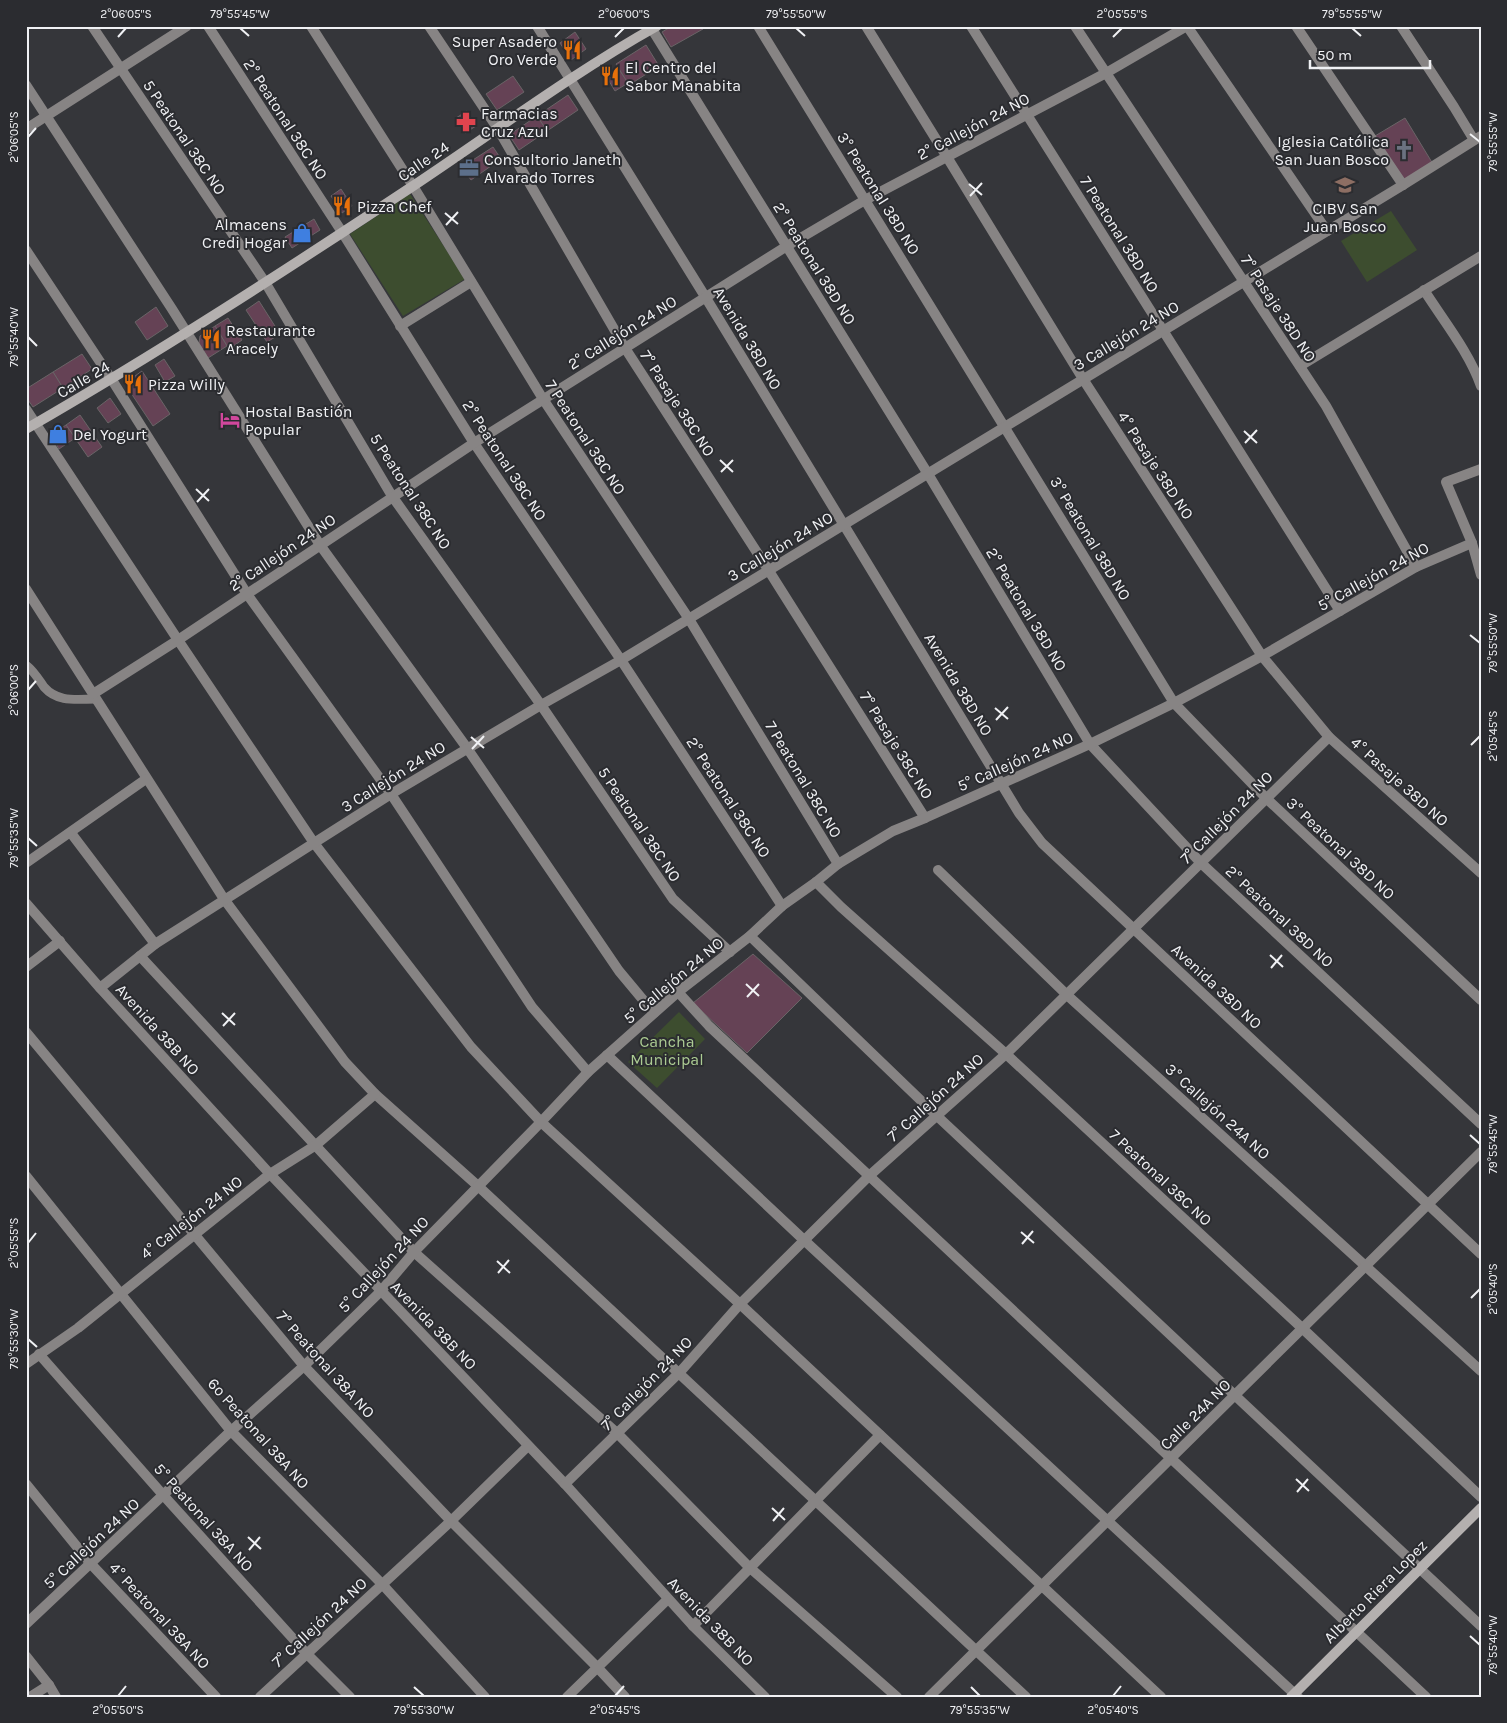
<svg xmlns="http://www.w3.org/2000/svg" width="1507" height="1723" viewBox="0 0 1507 1723" font-family="Karla,sans-serif">
  <style>
    .green { fill: #3d4d2f }
    .building { fill: #654255; stroke: #696466 }
    .lines { fill: none; stroke-linecap: round; stroke-linejoin: round }
    .lane { stroke: #878484; stroke-width: 9 }
    .street { stroke: #878484; stroke-width: 10 }
    .secondary { stroke: #b4b0af; stroke-width: 10 }
    .ticks { fill: none; stroke: #f0f1f4; stroke-width: 2 }
    .labels { text-anchor: middle; stroke-width: 4; stroke-linejoin: round; paint-order: stroke }
    .poi-label { font-size: 16px; fill: #f0f1f4; stroke: #2b2c30; text-anchor: start }
    .street-label { font-size: 16px; fill: #f0f1f4; stroke: #2b2c30 }
    .park-label { font-size: 16px; fill: #accc93; stroke: #2b2c30 }
    .neatline { fill: none; stroke: #f0f1f4; stroke-width: 2 }
    .ticks-label { font-size: 12px; text-anchor: middle; fill: #f0f1f4 }
  </style>
  <rect width="100%" height="100%" fill="#35363a"/>
  <!-- green -->
  <g class="green">
    <polygon points="410,194 465,279 403,316 350,234"/>
    <polygon points="1391,211 1417,250 1367,282 1341,241"/>
    <polygon points="679,1012 705,1039 657,1088 628,1062"/>
  </g>
  <!-- building -->
  <g class="building">
    <polygon points="672,26 701,26 703,29 671,47 662,32"/>
    <polygon points="575,32 586,49 571,60 560,43"/>
    <polygon points="646,45 659,66 629,85 616,64"/>
    <polygon points="618,68 628,83 615,91 606,76"/>
    <polygon points="513,76 524,92 497,110 486,94"/>
    <polygon points="568,95 578,110 547,131 537,116"/>
    <polygon points="467,111 476,126 465,133 456,118"/>
    <polygon points="537,116 547,131 519,150 509,135"/>
    <polygon points="1405,118 1433,164 1404,182 1375,136"/>
    <polygon points="493,147 501,159 471,180 462,167"/>
    <polygon points="341,189 352,206 342,213 331,196"/>
    <polygon points="314,219 320,230 292,248 285,237"/>
    <polygon points="259,301 280,334 267,342 246,310"/>
    <polygon points="156,307 168,326 147,340 135,322"/>
    <polygon points="228,318 242,340 229,349 215,326"/>
    <polygon points="215,326 227,346 208,358 199,343 200,336"/>
    <polygon points="82,354 92,369 63,388 53,372"/>
    <polygon points="164,359 175,376 165,382 155,365"/>
    <polygon points="142,371 170,414 153,426 127,387 128,381"/>
    <polygon points="53,372 63,388 33,407 26,397 26,389"/>
    <polygon points="110,398 121,414 108,423 97,408"/>
    <polygon points="80,415 102,447 88,457 66,425"/>
    <polygon points="66,425 75,438 59,449 51,435"/>
    <polygon points="753,954 802,998 747,1053 693,1003"/>
  </g>
  <g class="lines">
    <!-- lane -->
    <path class="lane" d="M 26,665 C 34,671 39,680 44,687 C 58,703 77,699 96,699"/>
    <!-- street -->
    <g class="street">
      <polyline points="92,26 265,282 392,496 541,705 673,899 730,952"/>
      <polyline points="208,26 342,232 474,443 621,660 782,906"/>
      <polyline points="311,26 413,186 543,399 689,619 838,864"/>
      <polyline points="429,26 498,129 625,348 769,571 925,818"/>
      <polyline points="537,26 706,298 1019,813 1042,843 1481,1254"/>
      <polyline points="650,26 928,474 1090,744 1201,863 1481,1124"/>
      <polyline points="758,26 1174,703 1266,798 1481,1000"/>
      <polyline points="866,26 947,157 1083,379 1262,656 1329,737 1481,873"/>
      <polyline points="971,26 1340,611"/>
      <polyline points="1075,26 1326,406 1416,567"/>
      <polyline points="1187,26 1327,231"/>
      <polyline points="1296,26 1403,185"/>
      <polyline points="1401,26 1454,107 1474,140"/>
      <polyline points="26,85 172,309 320,545 467,748 619,971 654,1013"/>
      <polyline points="26,129 187,26"/>
      <polyline points="26,250 112,380 247,594 391,794 532,1007 588,1072"/>
      <path d="M 1424,290 C 1443,320 1469,352 1481,386"/>
      <polyline points="400,326 471,282"/>
      <polyline points="1300,366 1481,256"/>
      <polyline points="26,409 178,640 314,843 471,1047 541,1122 740,1304 1161,1697"/>
      <polyline points="1481,469 1446,482 1472,543 1481,575"/>
      <polyline points="26,589 224,899 345,1062 375,1094 478,1186 1026,1697"/>
      <polyline points="93,694 178,640 474,443 787,246 865,200 1106,73 1187,26"/>
      <polyline points="71,833 155,944"/>
      <polyline points="26,863 146,779"/>
      <polyline points="938,870 1067,995 1481,1371"/>
      <polyline points="816,882 841,907 1006,1054 1302,1328 1481,1497"/>
      <polyline points="26,903 100,988 270,1174 565,1484 693,1626 765,1697"/>
      <polyline points="750,936 936,1115 1481,1626"/>
      <polyline points="140,956 414,1252 618,1434 749,1567 897,1697"/>
      <polyline points="26,967 60,941"/>
      <polyline points="100,988 155,944 391,794 541,705 621,660 1403,185 1481,136"/>
      <polyline points="678,992 709,1026 1426,1697"/>
      <polyline points="26,1032 304,1366 451,1521 597,1667 625,1697"/>
      <polyline points="607,1055 805,1241 1298,1697"/>
      <polyline points="26,1176 231,1431 382,1584 485,1697"/>
      <polyline points="39,1354 164,1496 307,1654 350,1697"/>
      <polyline points="26,1364 78,1328 270,1174 316,1145 375,1094"/>
      <polyline points="26,1484 91,1564 216,1697"/>
      <polyline points="565,1484 680,1372 740,1304 869,1176 1006,1054 1329,737"/>
      <polyline points="26,1624 231,1431 304,1366 381,1291 414,1252 541,1122 588,1072 678,992 750,936 782,906 816,882 838,864 893,831 925,818 1090,744 1174,703 1262,656 1416,567 1472,543"/>
      <polyline points="693,1626 880,1435"/>
      <polyline points="26,1656 49,1685 56,1697"/>
      <polyline points="30,1697 49,1685"/>
      <polyline points="260,1697 451,1521 528,1446"/>
      <polyline points="567,1697 668,1599"/>
      <polyline points="929,1697 1481,1152"/>
    </g>
    <!-- secondary -->
    <g class="secondary">
      <path d="M 26,429 C 158,353 286,270 413,186 C 494,132 573,73 657,26"/>
      <polyline points="1291,1697 1481,1508"/>
    </g>
  </g>
  <!-- ticks -->
  <path class="ticks" d="M 240,28 L 249,36M 796,28 L 805,36M 1352,28 L 1361,36M 118,37 L 126,28M 615,37 L 624,28M 1113,37 L 1122,28M 1470,134 L 1480,142M 28,137 L 36,128M 969,184 L 982,195M 970,196 L 982,183M 445,213 L 458,224M 446,225 L 458,212M 28,337 L 37,346M 1244,431 L 1257,443M 1245,443 L 1257,430M 720,460 L 733,472M 721,472 L 733,460M 196,489 L 209,501M 197,502 L 209,489M 1470,635 L 1480,643M 28,690 L 36,681M 995,708 L 1008,719M 996,720 L 1008,707M 471,737 L 484,748M 1471,745 L 1480,736M 472,749 L 484,736M 28,838 L 37,846M 1270,955 L 1283,967M 1271,968 L 1282,955M 746,984 L 759,996M 747,997 L 759,984M 222,1013 L 235,1025M 223,1026 L 235,1013M 1470,1135 L 1480,1144M 1021,1232 L 1034,1243M 28,1243 L 36,1233M 1022,1244 L 1033,1231M 497,1261 L 510,1273M 498,1273 L 509,1260M 1471,1298 L 1480,1289M 28,1339 L 37,1347M 1296,1479 L 1309,1491M 1297,1492 L 1308,1479M 772,1508 L 785,1520M 773,1521 L 784,1508M 248,1537 L 261,1549M 249,1550 L 260,1537M 1470,1636 L 1480,1645M 414,1687 L 424,1696M 971,1687 L 980,1696M 118,1696 L 126,1686M 615,1696 L 624,1686M 1113,1696 L 1121,1686"/>
  <!-- icons -->
  <defs>
    <symbol id="restaurant-bare" viewBox="-9 -9 18 18"><path d="M-5-6h1v4h1v-4h1v4h1v-4h1v5L-1.5 .5V6h-2V.5L-5-1ZM5-6V6H3V1.5H1.5Q1.5-4 5-6Z" fill="#e8710a" stroke="#2b2c30" stroke-width="2.5" paint-order="stroke"/></symbol>
    <symbol id="pharmacy-bare" viewBox="-9 -9 18 18"><path d="M-2-6h4v4h4v4h-4v4h-4v-4h-4v-4h4Z" fill="#e0444e" stroke="#2b2c30" stroke-width="2.5" paint-order="stroke"/></symbol>
    <symbol id="church-bare" viewBox="-9 -9 18 18"><path d="M-1.2-6h2.4v3.5h3.3v2.4h-3.3V6h-2.4V-.1h-3.3v-2.4h3.3Z" fill="#6b7280" stroke="#2b2c30" stroke-width="2.5" paint-order="stroke"/></symbol>
    <symbol id="office-bare" viewBox="-9 -9 18 18"><path d="M-6-3h4V-5.5h4V-3h4V5H-6ZM-1-4.5V-3h2v-1.5ZM-6 0V1H6V0Z" fill="#5c6f8a" stroke="#2b2c30" stroke-width="2.5" paint-order="stroke"/></symbol>
    <symbol id="school-bare" viewBox="-9 -9 18 18"><path d="M0-5L7-2L0 1L-7-2ZM-4 1L0 2.5L4 1V4Q0 6-4 4Z" fill="#8d6e63" stroke="#2b2c30" stroke-width="2.5" paint-order="stroke"/></symbol>
    <symbol id="shop-bare" viewBox="-9 -9 18 18"><path d="M-5-2.5h2.3a2.7 3.5 0 0 1 5.4 0H5L5.5 6h-11ZM-1.5-2.5h3a1.5 2.3 0 0 0-3 0Z" fill="#3f7fe0" stroke="#2b2c30" stroke-width="2.5" paint-order="stroke"/></symbol>
    <symbol id="hotel-bare" viewBox="-9 -9 18 18"><path d="M-6-4.5h1.5V1H6V5H4.5V3h-9V5H-6ZM-4 0a1.8 1.8 0 1 1 3.6 0ZM.5 0V-2.5h3Q6-2.5 6 0Z" fill="#d1479c" stroke="#2b2c30" stroke-width="2.5" paint-order="stroke"/></symbol>
  </defs>
  <g fill-rule="evenodd">
    <use href="#restaurant-bare" x="558" y="36" width="28" height="28"/>
    <use href="#restaurant-bare" x="596" y="62" width="28" height="28"/>
    <use href="#pharmacy-bare" x="452" y="108" width="28" height="28"/>
    <use href="#church-bare" x="1390" y="136" width="28" height="28"/>
    <use href="#office-bare" x="455" y="154" width="28" height="28"/>
    <use href="#school-bare" x="1331" y="171" width="28" height="28"/>
    <use href="#restaurant-bare" x="328" y="192" width="28" height="28"/>
    <use href="#shop-bare" x="288" y="219" width="28" height="28"/>
    <use href="#restaurant-bare" x="197" y="325" width="28" height="28"/>
    <use href="#restaurant-bare" x="119" y="370" width="28" height="28"/>
    <use href="#hotel-bare" x="216" y="406" width="28" height="28"/>
    <use href="#shop-bare" x="44" y="420" width="28" height="28"/>
  </g>
  <g class="labels">
    <!-- poi labels -->
    <g class="poi-label">
      <text x="557" y="47" text-anchor="end">Super Asadero<tspan x="557" dy="18">Oro Verde</tspan></text>
      <text x="625" y="73">El Centro del<tspan x="625" dy="18">Sabor Manabita</tspan></text>
      <text x="481" y="119">Farmacias<tspan x="481" dy="18">Cruz Azul</tspan></text>
      <text x="1389" y="147" text-anchor="end">Iglesia Católica<tspan x="1389" dy="18">San Juan Bosco</tspan></text>
      <text x="484" y="165">Consultorio Janeth<tspan x="484" dy="18">Alvarado Torres</tspan></text>
      <text x="357" y="212">Pizza Chef</text>
      <text x="1345" y="214" text-anchor="middle">CIBV San<tspan x="1345" dy="18">Juan Bosco</tspan></text>
      <text x="287" y="230" text-anchor="end">Almacens<tspan x="287" dy="18">Credi Hogar</tspan></text>
      <text x="226" y="336">Restaurante<tspan x="226" dy="18">Aracely</tspan></text>
      <text x="148" y="390">Pizza Willy</text>
      <text x="245" y="417">Hostal Bastión<tspan x="245" dy="18">Popular</tspan></text>
      <text x="73" y="440">Del Yogurt</text>
    </g>
    <!-- street labels -->
    <g class="street-label">
      <text transform="translate(286 119) rotate(57)" y="6">2° Peatonal 38C NO</text>
      <text transform="translate(973 126) rotate(-28)" y="6">2° Callejón 24 NO</text>
      <text transform="translate(185 137) rotate(56)" y="6">5 Peatonal 38C NO</text>
      <text transform="translate(423 161) rotate(-34)" y="6">Calle 24</text>
      <text transform="translate(879 193) rotate(58)" y="6">3° Peatonal 38D NO</text>
      <text transform="translate(1120 234) rotate(58)" y="6">7 Peatonal 38D NO</text>
      <text transform="translate(815 263) rotate(58)" y="6">2° Peatonal 38D NO</text>
      <text transform="translate(1279 308) rotate(57)" y="6">7° Pasaje 38D NO</text>
      <text transform="translate(622 332) rotate(-32)" y="6">2° Callejón 24 NO</text>
      <text transform="translate(1126 335) rotate(-31)" y="6">3 Callejón 24 NO</text>
      <text transform="translate(748 338) rotate(59)" y="6">Avenida 38D NO</text>
      <text transform="translate(83 379) rotate(-30)" y="6">Calle 24</text>
      <text transform="translate(678 403) rotate(57)" y="6">7° Pasaje 38C NO</text>
      <text transform="translate(586 437) rotate(57)" y="6">7 Peatonal 38C NO</text>
      <text transform="translate(505 460) rotate(57)" y="6">2° Peatonal 38C NO</text>
      <text transform="translate(1156 465) rotate(57)" y="6">4° Pasaje 38D NO</text>
      <text transform="translate(411 491) rotate(57)" y="6">5 Peatonal 38C NO</text>
      <text transform="translate(1091 538) rotate(59)" y="6">3° Peatonal 38D NO</text>
      <text transform="translate(780 546) rotate(-31)" y="6">3 Callejón 24 NO</text>
      <text transform="translate(282 552) rotate(-34)" y="6">2° Callejón 24 NO</text>
      <text transform="translate(1373 576) rotate(-29)" y="6">5° Callejón 24 NO</text>
      <text transform="translate(1027 609) rotate(59)" y="6">2° Peatonal 38D NO</text>
      <text transform="translate(959 684) rotate(59)" y="6">Avenida 38D NO</text>
      <text transform="translate(897 745) rotate(58)" y="6">7° Pasaje 38C NO</text>
      <text transform="translate(1015 761) rotate(-24)" y="6">5° Callejón 24 NO</text>
      <text transform="translate(393 776) rotate(-32)" y="6">3 Callejón 24 NO</text>
      <text transform="translate(804 779) rotate(59)" y="6">7 Peatonal 38C NO</text>
      <text transform="translate(1400 781) rotate(42)" y="6">4° Pasaje 38D NO</text>
      <text transform="translate(729 797) rotate(57)" y="6">2° Peatonal 38C NO</text>
      <text transform="translate(1226 817) rotate(-45)" y="6">7° Callejón 24 NO</text>
      <text transform="translate(640 824) rotate(56)" y="6">5 Peatonal 38C NO</text>
      <text transform="translate(1341 848) rotate(43)" y="6">3° Peatonal 38D NO</text>
      <text transform="translate(1280 916) rotate(43)" y="6">2° Peatonal 38D NO</text>
      <text transform="translate(673 980) rotate(-40)" y="6">5° Callejón 24 NO</text>
      <text transform="translate(1217 986) rotate(43)" y="6">Avenida 38D NO</text>
      <text transform="translate(158 1029) rotate(48)" y="6">Avenida 38B NO</text>
      <text transform="translate(935 1097) rotate(-42)" y="6">7° Callejón 24 NO</text>
      <text transform="translate(1218 1111) rotate(42)" y="6">3° Callejón 24A NO</text>
      <text transform="translate(1161 1177) rotate(43)" y="6">7 Peatonal 38C NO</text>
      <text transform="translate(191 1217) rotate(-38)" y="6">4° Callejón 24 NO</text>
      <text transform="translate(383 1264) rotate(-47)" y="6">5° Callejón 24 NO</text>
      <text transform="translate(434 1325) rotate(46)" y="6">Avenida 38B NO</text>
      <text transform="translate(326 1364) rotate(48)" y="6">7° Peatonal 38A NO</text>
      <text transform="translate(646 1383) rotate(-46)" y="6">7° Callejón 24 NO</text>
      <text transform="translate(1195 1414) rotate(-45)" y="6">Calle 24A NO</text>
      <text transform="translate(259 1433) rotate(48)" y="6">6º Peatonal 38A NO</text>
      <text transform="translate(204 1517) rotate(48)" y="6">5° Peatonal 38A NO</text>
      <text transform="translate(91 1543) rotate(-43)" y="6">5° Callejón 24 NO</text>
      <text transform="translate(1375 1591) rotate(-45)" y="6">Alberto Riera Lopez</text>
      <text transform="translate(160 1615) rotate(47)" y="6">4° Peatonal 38A NO</text>
      <text transform="translate(711 1621) rotate(46)" y="6">Avenida 38B NO</text>
      <text transform="translate(319 1622) rotate(-43)" y="6">7° Callejón 24 NO</text>
    </g>
    <!-- park labels -->
    <g class="park-label">
      <text x="667" y="1047">Cancha<tspan x="667" dy="18">Municipal</tspan></text>
    </g>
  </g>
  <!-- border -->
  <rect width="1507" height="1723" fill="none" stroke="#2b2c30" stroke-width="55"/>
  <!-- scale -->
  <path d="M1310 60v8h120v-8" fill="none" stroke="#f0f1f4" stroke-width="2.5"/>
  <text x="1317" y="60" font-size="15" fill="#f0f1f4" stroke="#2b2c30" stroke-width="4" paint-order="stroke">50 m</text>
  <rect x="28" y="28" width="1452" height="1668" class="neatline"/>
  <g class="ticks-label">
    <text x="126" y="18">2°06'05"S</text>
    <text x="240" y="18">79°55'45"W</text>
    <text x="624" y="18">2°06'00"S</text>
    <text x="796" y="18">79°55'50"W</text>
    <text x="1122" y="18">2°05'55"S</text>
    <text x="1352" y="18">79°55'55"W</text>
    <text transform="translate(14 137) rotate(-90)" y="4">2°06'05"S</text>
    <text transform="translate(1493 142) rotate(-90)" y="4">79°55'55"W</text>
    <text transform="translate(14 337) rotate(-90)" y="4">79°55'40"W</text>
    <text transform="translate(1493 643) rotate(-90)" y="4">79°55'50"W</text>
    <text transform="translate(14 690) rotate(-90)" y="4">2°06'00"S</text>
    <text transform="translate(1493 736) rotate(-90)" y="4">2°05'45"S</text>
    <text transform="translate(14 838) rotate(-90)" y="4">79°55'35"W</text>
    <text transform="translate(1493 1144) rotate(-90)" y="4">79°55'45"W</text>
    <text transform="translate(14 1243) rotate(-90)" y="4">2°05'55"S</text>
    <text transform="translate(1493 1289) rotate(-90)" y="4">2°05'40"S</text>
    <text transform="translate(14 1339) rotate(-90)" y="4">79°55'30"W</text>
    <text transform="translate(1493 1645) rotate(-90)" y="4">79°55'40"W</text>
    <text x="118" y="1714">2°05'50"S</text>
    <text x="424" y="1714">79°55'30"W</text>
    <text x="615" y="1714">2°05'45"S</text>
    <text x="980" y="1714">79°55'35"W</text>
    <text x="1113" y="1714">2°05'40"S</text>
  </g>
</svg>
